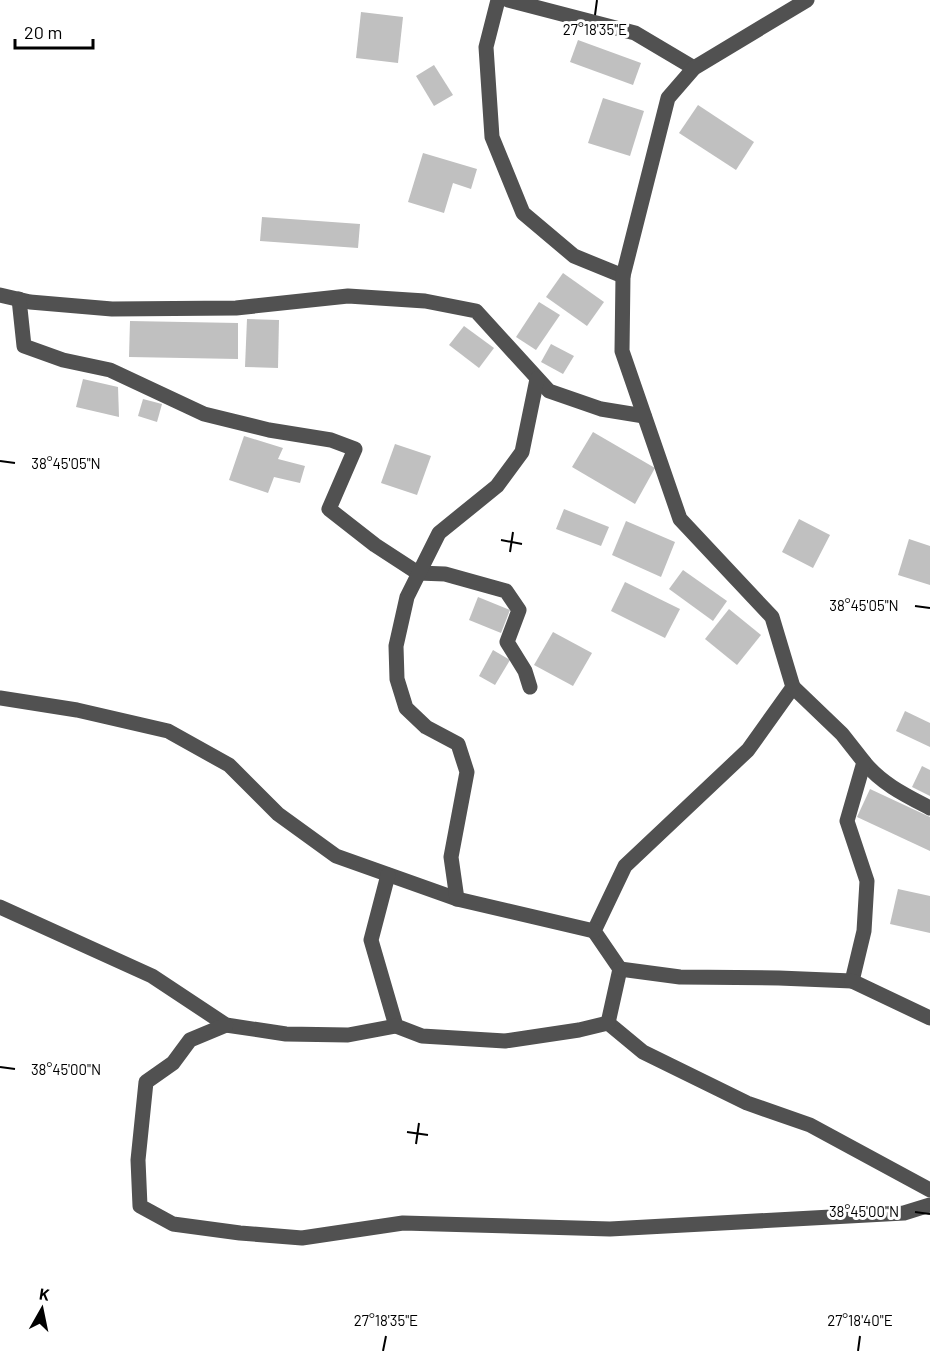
<svg xmlns="http://www.w3.org/2000/svg" width="930" height="1351" viewBox="0 0 930 1351" font-family="Barlow,sans-serif">
  <style>
    .building { fill: #c0c0c0 }
    .lines { fill: none; stroke-linecap: round; stroke-linejoin: round }
    .minor { stroke: #515151; stroke-width: 15 }
    .ticks { fill: none; stroke: #000; stroke-width: 2 }
    .ticks-label { font-size: 15px; text-anchor: middle; fill: #000; stroke: #fff; stroke-width: 6; stroke-linejoin: round; paint-order: stroke }
  </style>
  <rect width="100%" height="100%" fill="#fff"/>
  <!-- building -->
  <g class="building">
    <polygon points="361,12 403,17 398,63 356,58"/>
    <polygon points="578,40 641,63 633,85 570,62"/>
    <polygon points="434,65 453,95 434,106 416,76"/>
    <polygon points="603,98 644,111 630,156 588,143"/>
    <polygon points="698,105 754,142 736,170 679,133"/>
    <polygon points="423,153 477,169 471,189 453,183 444,213 408,202"/>
    <polygon points="262,217 360,224 358,248 260,241"/>
    <polygon points="563,273 604,302 587,326 546,297"/>
    <polygon points="539,302 560,315 536,350 516,337"/>
    <polygon points="247,319 279,320 278,368 245,367"/>
    <polygon points="130,321 238,323 238,359 129,357"/>
    <polygon points="464,326 494,348 479,368 449,345"/>
    <polygon points="551,344 574,356 563,374 541,362"/>
    <polygon points="83,379 118,387 119,417 76,407"/>
    <polygon points="143,399 162,404 157,422 138,416"/>
    <polygon points="593,432 655,468 635,504 572,467"/>
    <polygon points="244,436 283,448 278,459 305,466 300,483 274,477 268,493 229,480"/>
    <polygon points="395,444 431,456 417,495 381,483"/>
    <polygon points="564,509 609,527 601,546 556,529"/>
    <polygon points="799,519 830,535 813,568 782,552"/>
    <polygon points="626,521 675,542 661,577 612,555"/>
    <polygon points="909,539 930,546 930,585 898,575"/>
    <polygon points="683,570 727,601 713,621 669,589"/>
    <polygon points="625,582 680,609 665,638 611,611"/>
    <polygon points="478,597 510,610 501,633 469,620"/>
    <polygon points="729,609 761,635 737,665 705,639"/>
    <polygon points="553,632 592,653 573,686 534,665"/>
    <polygon points="493,650 510,660 495,685 479,676"/>
    <polygon points="905,711 930,723 930,747 896,731"/>
    <polygon points="922,766 930,770 930,796 912,787"/>
    <polygon points="870,789 930,817 930,851 857,817"/>
    <polygon points="898,889 930,896 930,933 890,924"/>
  </g>
  <g class="lines">
    <!-- minor -->
    <g class="minor">
      <polyline points="498,0 486,47 492,137 523,213 574,256 623,276"/>
      <polyline points="508,0 635,33 694,68"/>
      <polyline points="807,0 694,68 668,98 623,276 622,351 680,519 772,617 793,687 748,750 625,866 594,931 620,969 608,1023 643,1052 747,1103 810,1125 930,1190"/>
      <polyline points="0,295 30,302 112,309 236,308 348,296 425,301 476,311 549,391 601,409 644,416"/>
      <polyline points="19,299 24,346 63,360 110,370 204,414 269,430 331,440 355,449 329,509 375,545 418,573 445,574 506,591 519,610 507,642 525,671 530,687"/>
      <polyline points="0,698 77,710 168,731 229,765 278,814 336,856 457,899 594,931"/>
      <path d="M 864,762 C 882,784 905,795 930,808"/>
      <polyline points="388,875 371,940 396,1026 422,1036 505,1041 579,1030 608,1023"/>
      <polyline points="457,899 451,857 467,772 458,744 426,727 406,708 397,679 396,646 407,597 439,533 497,486 522,452 537,379"/>
      <polyline points="0,907 152,976 226,1025 286,1034 348,1035 396,1026"/>
      <polyline points="620,969 680,977 779,978 852,981 864,931 867,881 847,821 864,762 842,734 793,687"/>
      <polyline points="852,981 930,1018"/>
      <polyline points="226,1025 190,1040 173,1063 146,1082 138,1160 140,1206 173,1224 240,1233 302,1238 403,1223 610,1229 904,1213 930,1205"/>
    </g>
  </g>
  <!-- ticks -->
  <path class="ticks" d="M 595,15 L 597,0M 0,461 L 15,463M 501,540 L 522,544M 510,552 L 513,532M 915,606 L 930,608M 0,1067 L 15,1069M 407,1132 L 428,1135M 416,1144 L 419,1123M 915,1212 L 930,1214M 383,1351 L 386,1336M 858,1351 L 860,1336"/>
  <g class="ticks-label">
    <text x="595" y="35">27°18'35"E</text>
    <text x="66" y="469">38°45'05"N</text>
    <text x="864" y="611">38°45'05"N</text>
    <text x="66" y="1075">38°45'00"N</text>
    <text x="864" y="1217">38°45'00"N</text>
    <text x="386" y="1326">27°18'35"E</text>
    <text x="860" y="1326">27°18'40"E</text>
  </g>
  <!-- north arrow -->
  <g transform="translate(42 1309) rotate(9)" stroke="#ffffff" stroke-width="4.5" paint-order="stroke">
  <path d="M0-4.5L10 22L0 15L-10 22Z" fill="#000000"/>
  <text y="-9" font-size="16" font-weight="bold" text-anchor="middle" fill="#000000">K</text>
  </g>
  <!-- scale -->
  <path d="M15 39v9h78v-9" fill="none" stroke="#000000" stroke-width="3"/>
  <text x="24" y="39" font-size="18" fill="#000000" stroke="#ffffff" stroke-width="4.5" paint-order="stroke">20 m</text>
</svg>
